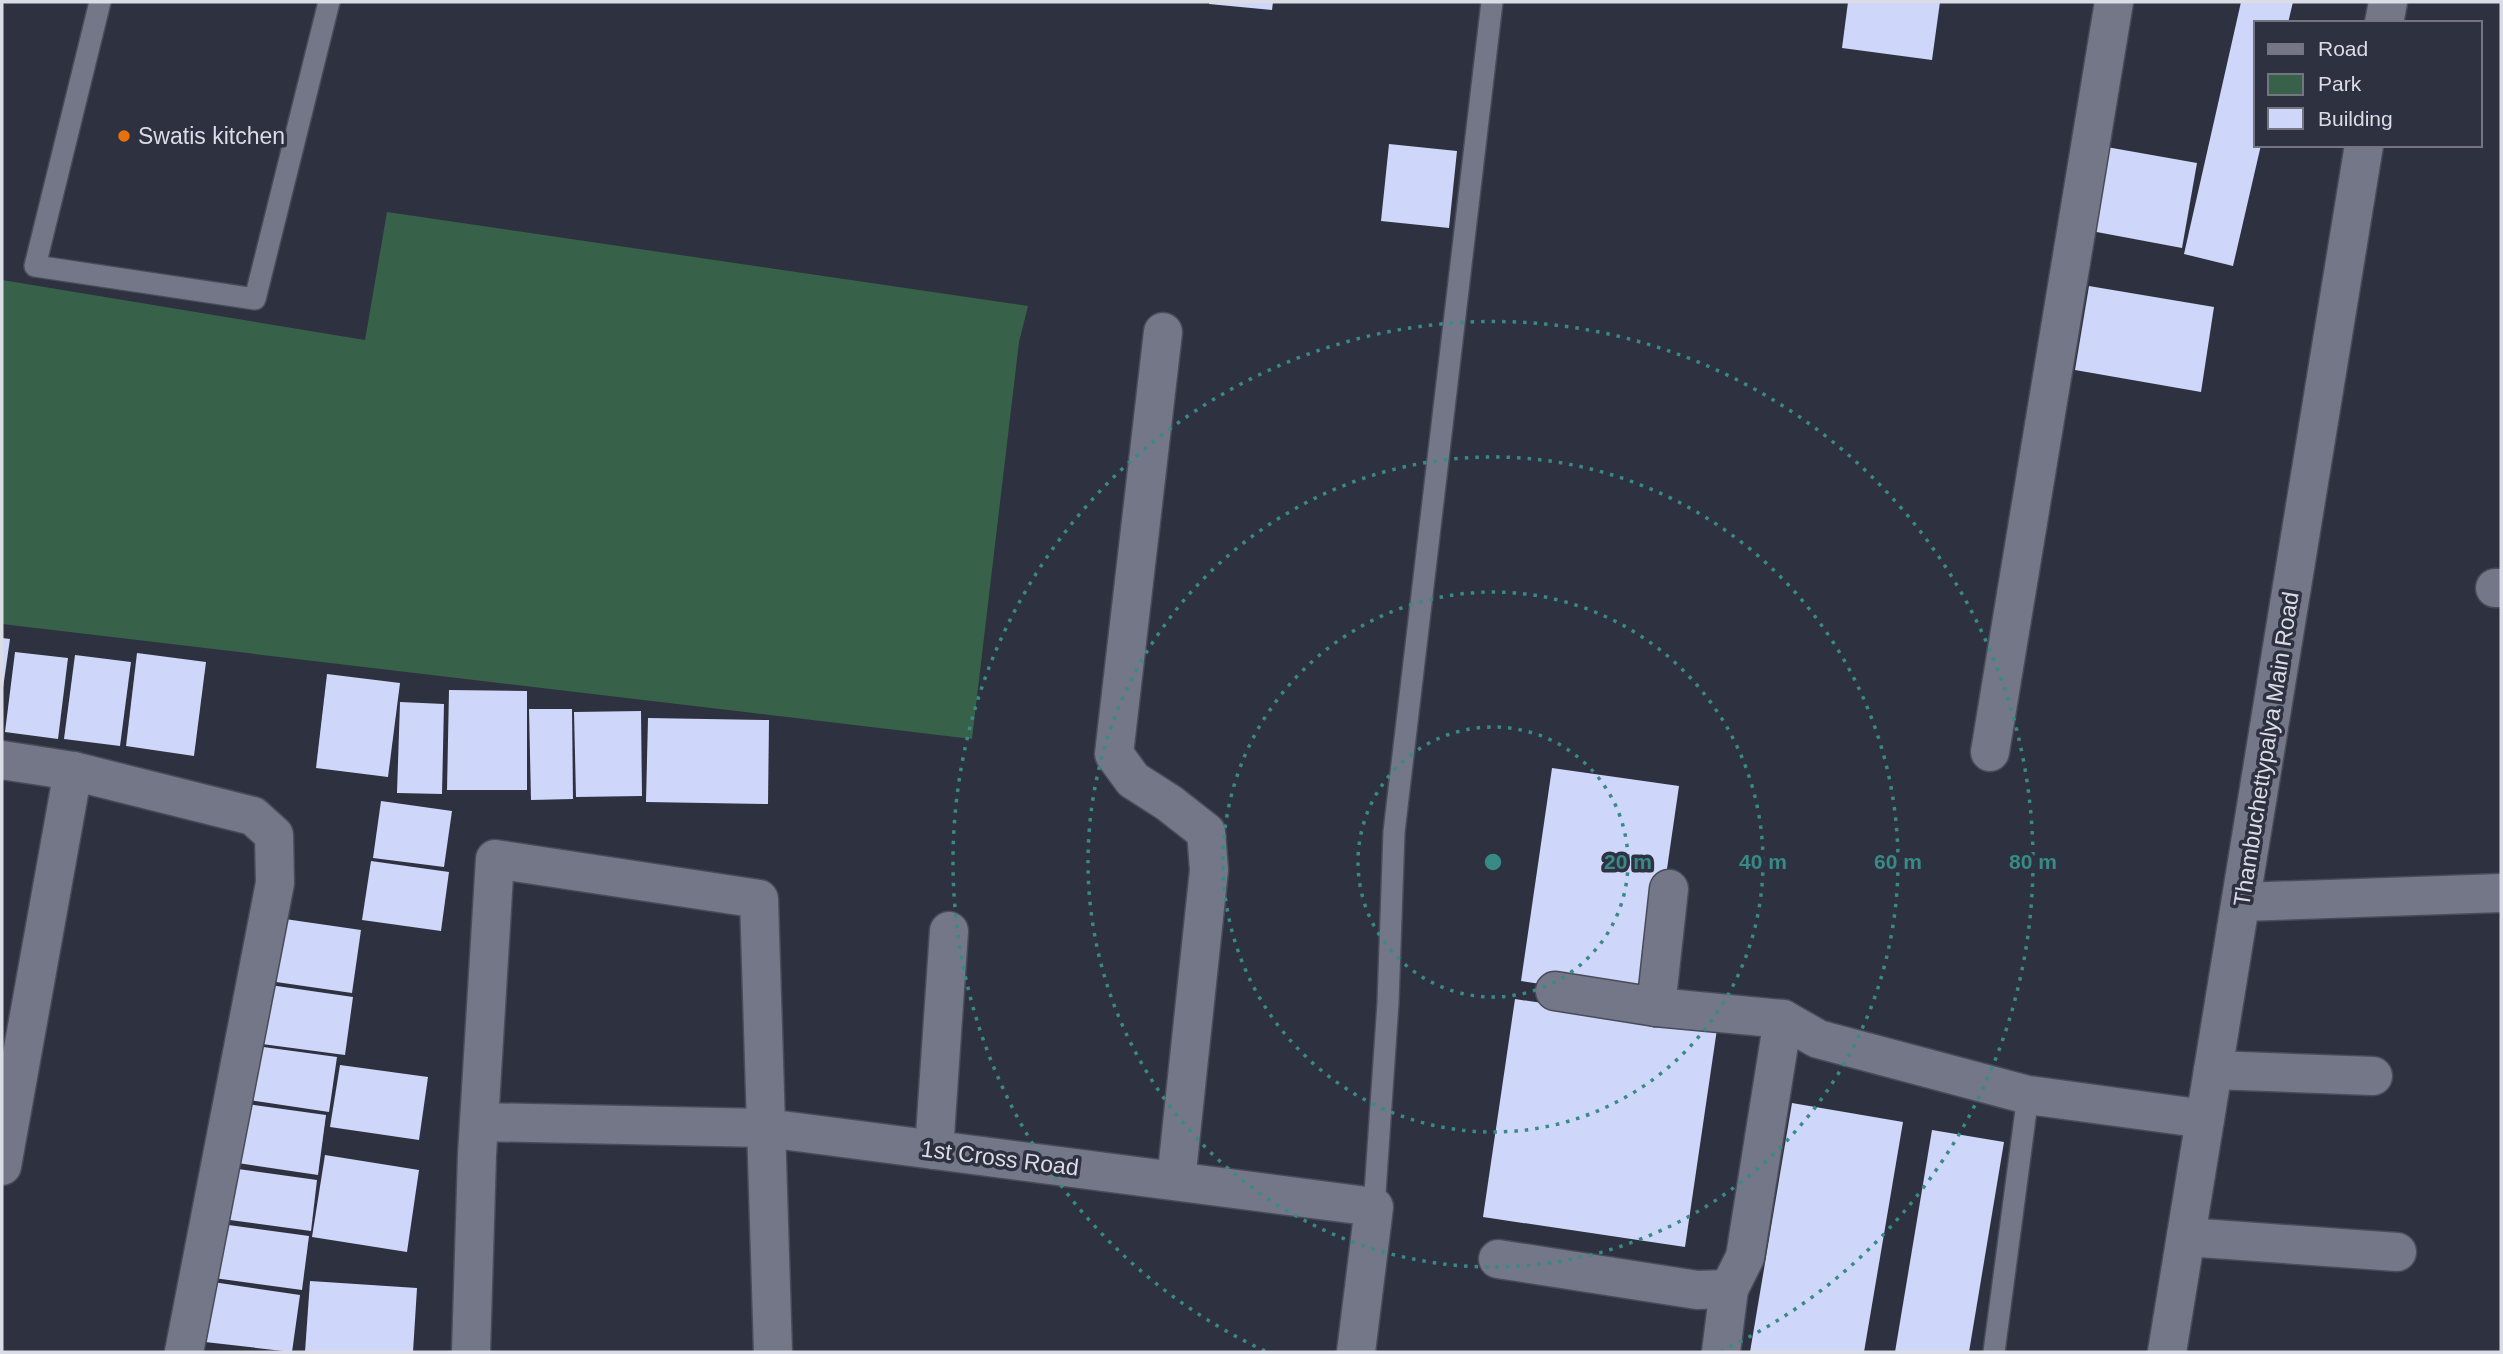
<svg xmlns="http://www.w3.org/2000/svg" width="2503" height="1354" viewBox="0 0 2503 1354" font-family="Helvetica,sans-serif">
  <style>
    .green { fill: #376249 }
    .building { fill: #ced6f9 }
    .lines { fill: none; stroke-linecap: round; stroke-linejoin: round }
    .lane-casing { stroke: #494c58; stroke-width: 24 }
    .street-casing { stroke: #494c58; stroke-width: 41 }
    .secondary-casing { stroke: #494c58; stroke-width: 41 }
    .lane { stroke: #737788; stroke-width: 21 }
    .street { stroke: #737788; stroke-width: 38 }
    .secondary { stroke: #737788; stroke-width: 38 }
    .ring { fill: none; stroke: #388a86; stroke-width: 3.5; stroke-dasharray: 3.5 7 }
    .food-dot { fill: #e8710a; stroke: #2e313f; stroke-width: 2.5 }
    .labels { text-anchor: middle; stroke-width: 7; stroke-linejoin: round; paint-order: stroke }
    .poi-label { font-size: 23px; fill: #dadce6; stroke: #2e313f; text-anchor: start }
    .street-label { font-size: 23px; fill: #dadce6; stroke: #2e313f }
    .centre { fill: #388a86; stroke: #2e313f; stroke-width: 3.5 }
    .ring-label { font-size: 21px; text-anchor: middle; font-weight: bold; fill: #388a86; stroke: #2e313f; stroke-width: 7; stroke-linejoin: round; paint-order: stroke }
  </style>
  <rect width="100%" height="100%" fill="#2e313f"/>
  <!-- green -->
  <polygon class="green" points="387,212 1028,306 1019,342 972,739 2,624 2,280 365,340"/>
  <!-- building -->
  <g class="building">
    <polygon points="1209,2 1273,2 1272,10 1209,4"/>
    <polygon points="1848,2 1940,2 1932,60 1842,48"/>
    <polygon points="2241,2 2293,2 2288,23 2256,23 2256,145 2261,145 2233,266 2184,254"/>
    <polygon points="1389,144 1457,151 1449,228 1381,221"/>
    <polygon points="2101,146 2197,163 2182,248 2086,230"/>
    <polygon points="2089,286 2214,307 2201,392 2075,370"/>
    <polygon points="2,638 10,639 3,688 2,688"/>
    <polygon points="15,652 68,658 58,739 5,732"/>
    <polygon points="137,653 206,662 194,756 126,746"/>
    <polygon points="75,655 131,662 120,746 64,739"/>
    <polygon points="327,674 400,683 388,777 316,768"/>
    <polygon points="449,690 527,691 527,790 447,790"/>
    <polygon points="400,702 444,704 442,794 397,793"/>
    <polygon points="529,709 572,709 573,799 531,800"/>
    <polygon points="641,711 642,796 576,797 574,712"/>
    <polygon points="648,718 769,720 768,804 646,802"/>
    <polygon points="1552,768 1679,786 1648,1000 1521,981"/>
    <polygon points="381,801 452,811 444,867 373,858"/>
    <polygon points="371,861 449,872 441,931 362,920"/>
    <polygon points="285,919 361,930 352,993 276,982"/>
    <polygon points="270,985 353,997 345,1055 262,1044"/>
    <polygon points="1515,999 1717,1029 1685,1247 1483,1217"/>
    <polygon points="256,1046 337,1057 329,1112 249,1100"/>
    <polygon points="340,1065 428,1077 419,1140 330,1127"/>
    <polygon points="240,1103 326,1115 318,1175 231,1162"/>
    <polygon points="1792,1103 1903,1122 1864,1352 1750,1352"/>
    <polygon points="1932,1130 2004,1142 1969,1352 1895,1352"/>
    <polygon points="325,1155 419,1170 407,1252 312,1237"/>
    <polygon points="238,1169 317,1180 311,1231 230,1220"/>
    <polygon points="221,1224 309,1236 302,1290 214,1278"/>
    <polygon points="310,1281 417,1288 413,1352 305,1352"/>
    <polygon points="213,1282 300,1295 292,1352 205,1342"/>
  </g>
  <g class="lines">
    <defs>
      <g id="lane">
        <polyline points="100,2 35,266 255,299 329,2"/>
        <polyline points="1374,1207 1388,1003 1394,832 1492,2"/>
        <polyline points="1994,1352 2028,1095"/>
      </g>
      <g id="street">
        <polyline points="1163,332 1114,754 1133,780 1169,803 1206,832 1209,870 1176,1181"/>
        <polyline points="2495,588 2501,588"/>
        <polyline points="1990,752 2114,2"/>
        <polyline points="2,760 73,771 253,816 274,835 275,883 184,1352"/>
        <polyline points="2241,902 2501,893"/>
        <polyline points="1555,991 1656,1007 1783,1019 1818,1039 2028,1095 2205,1119"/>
        <polyline points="1656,1007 1669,889"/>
        <polyline points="2213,1070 2373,1076"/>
        <polyline points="479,1122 766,1128 1374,1207 1356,1352"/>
        <polyline points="934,1150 949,931"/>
        <polyline points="2,1166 73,771"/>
        <polyline points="2186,1237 2397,1252"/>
        <polyline points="1498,1259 1697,1290 1729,1289"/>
        <polyline points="471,1352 477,1155 495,859 759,899 773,1352"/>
        <polyline points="1721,1352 1729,1289 1745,1257 1783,1019"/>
      </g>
      <g id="secondary">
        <polyline points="2384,23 2388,2"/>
        <polyline points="2167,1352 2364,145"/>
      </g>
    </defs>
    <!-- lane casing -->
    <use href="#lane" class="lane-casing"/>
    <!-- street casing -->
    <use href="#street" class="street-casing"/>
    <!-- secondary casing -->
    <use href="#secondary" class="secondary-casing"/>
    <!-- lane -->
    <use href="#lane" class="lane"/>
    <!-- street -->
    <use href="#street" class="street"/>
    <!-- secondary -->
    <use href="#secondary" class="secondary"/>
  </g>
  <!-- distance rings -->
  <g class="ring">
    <circle cx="1493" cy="862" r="135"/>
    <circle cx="1493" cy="862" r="270"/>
    <circle cx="1493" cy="862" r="405"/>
    <path d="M1265 1351A540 540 0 1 1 1721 1351"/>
  </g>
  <!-- markers -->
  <circle class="food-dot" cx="124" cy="136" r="7"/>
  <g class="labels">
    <!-- poi labels -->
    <g class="poi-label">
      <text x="138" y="144">Swatis kitchen</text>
    </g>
    <!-- street labels -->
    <g class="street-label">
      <text transform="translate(2266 749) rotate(-81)" y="8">Thambuchettypalya Main Road</text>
      <text transform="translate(1000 1158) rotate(7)" y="8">1st Cross Road</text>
    </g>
  </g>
  <circle cx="1493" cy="862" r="10" class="centre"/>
  <g class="ring-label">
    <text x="1628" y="869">20 m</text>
    <text x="1763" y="869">40 m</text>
    <text x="1898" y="869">60 m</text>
    <text x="2033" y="869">80 m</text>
  </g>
  <!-- border -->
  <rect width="2503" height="1354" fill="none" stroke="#dadce6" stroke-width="7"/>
  <!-- legend -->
  <rect x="2254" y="21" width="228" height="126" fill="#2e313f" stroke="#737582" stroke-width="2"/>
  <rect x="2268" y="44" width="35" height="10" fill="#737788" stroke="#737582" stroke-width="2"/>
  <text x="2318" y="56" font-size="21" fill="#dadce6">Road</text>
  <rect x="2268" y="74" width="35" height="21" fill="#376249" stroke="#737582" stroke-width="2"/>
  <text x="2318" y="91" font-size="21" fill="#dadce6">Park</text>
  <rect x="2268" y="108" width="35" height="21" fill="#ced6f9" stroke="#737582" stroke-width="2"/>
  <text x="2318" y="126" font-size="21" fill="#dadce6">Building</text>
</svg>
